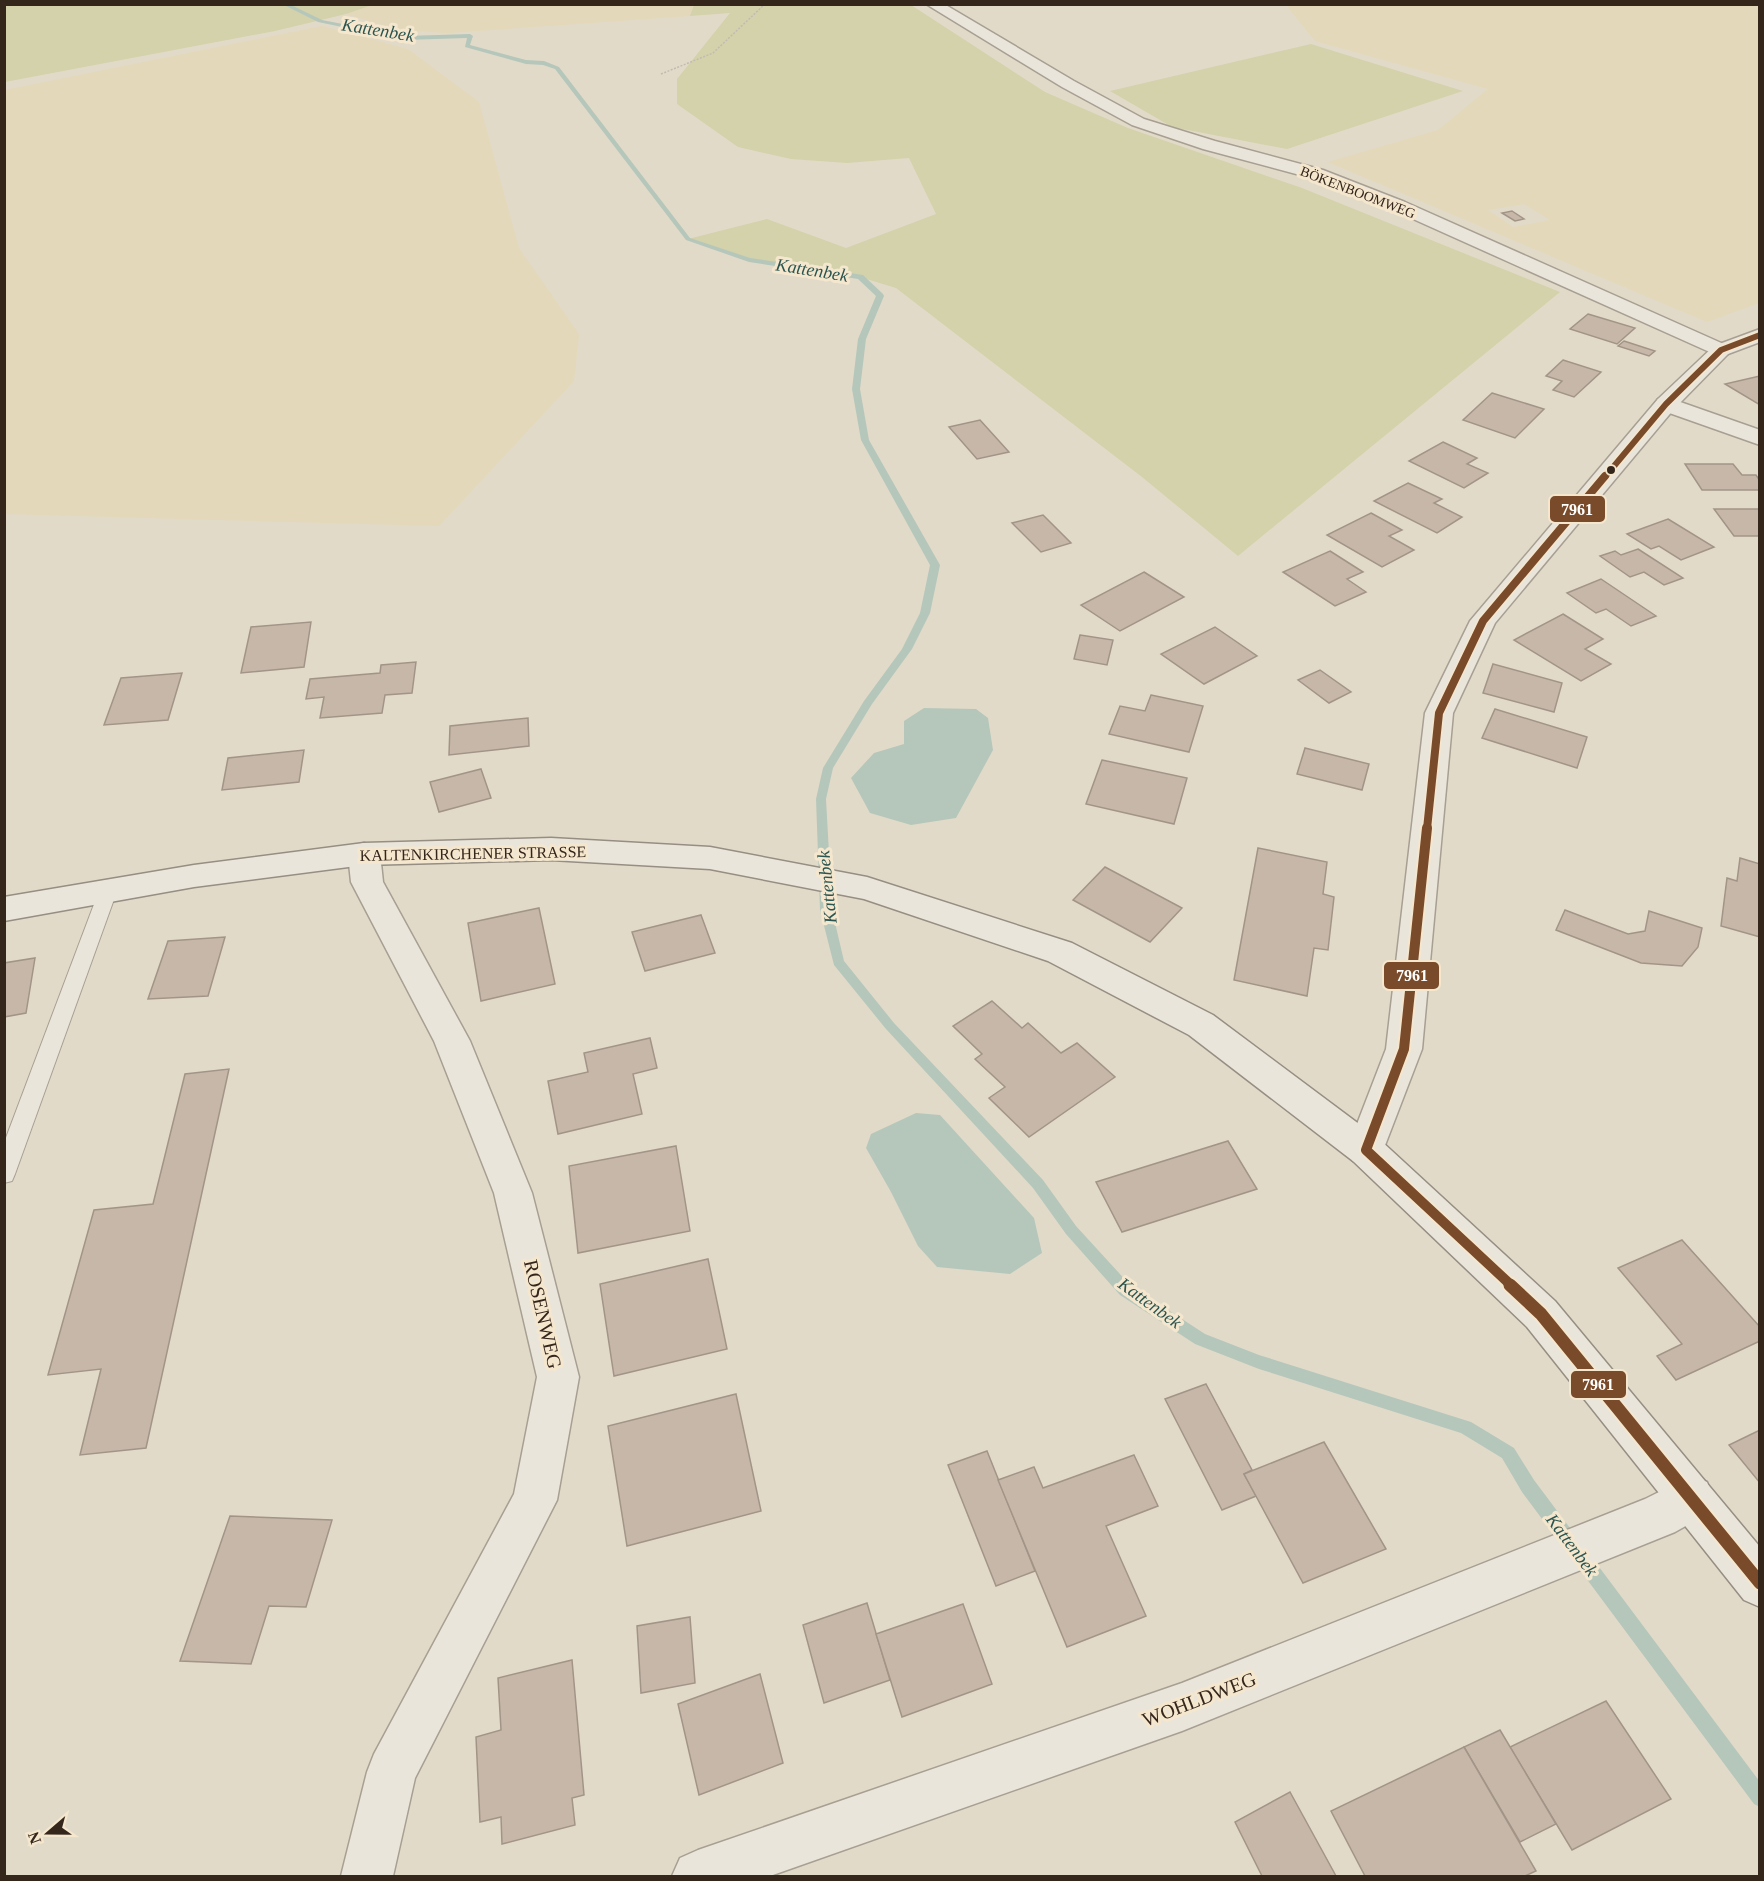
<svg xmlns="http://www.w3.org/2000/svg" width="1764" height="1881" viewBox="0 0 1764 1881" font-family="'Times New Roman',serif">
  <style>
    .farmland { fill: #e3d8b9; fill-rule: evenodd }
    .green { fill: #d3d2ab }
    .water { fill: #b5c7bb }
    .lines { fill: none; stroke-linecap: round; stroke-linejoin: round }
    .stream { fill: #b5c7bb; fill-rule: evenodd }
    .building { fill: #c6b7a9; stroke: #a29588; stroke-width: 1.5 }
    .service-casing { stroke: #a79f92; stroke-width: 2 }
    .minor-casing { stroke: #a79f92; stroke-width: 3 }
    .tertiary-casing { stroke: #a79f92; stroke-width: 3 }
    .secondary-casing { stroke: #968e82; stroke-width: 3 }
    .path { stroke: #c2bbb2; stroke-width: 1.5; stroke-dasharray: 2 1.5; stroke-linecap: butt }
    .service { fill: #eae5db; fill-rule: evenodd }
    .minor { fill: #eae5db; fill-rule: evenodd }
    .tertiary { fill: #eae5db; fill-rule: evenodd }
    .secondary { fill: #eae5db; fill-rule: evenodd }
    .bus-1-far3-casing { stroke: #f5e7ce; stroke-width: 9 }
    .bus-1-far2-casing { stroke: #f5e7ce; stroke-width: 11 }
    .bus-1-far1-casing { stroke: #f5e7ce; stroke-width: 14 }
    .bus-1-casing { stroke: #f5e7ce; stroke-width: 17 }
    .bus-1-far3 { stroke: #7a4b2a; stroke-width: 6 }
    .bus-1-far2 { stroke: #7a4b2a; stroke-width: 8 }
    .bus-1-far1 { stroke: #7a4b2a; stroke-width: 10 }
    .bus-1 { stroke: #7a4b2a; stroke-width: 13 }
    .bus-dot { fill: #35261c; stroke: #f5e7ce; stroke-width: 2 }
    .labels { text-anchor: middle; stroke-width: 6; stroke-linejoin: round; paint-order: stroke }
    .far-street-label { font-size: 14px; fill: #35261c; stroke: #f5e7ce }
    .street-label { font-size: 16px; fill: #35261c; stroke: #f5e7ce }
    .water-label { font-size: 18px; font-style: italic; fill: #2b5550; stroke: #f5e7ce }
    .near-street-label { font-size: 20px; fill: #35261c; stroke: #f5e7ce }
    .line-badge { stroke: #f5e7ce; stroke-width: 2 }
    .badge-label { font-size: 16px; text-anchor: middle; font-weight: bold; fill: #fff }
  </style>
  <rect width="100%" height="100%" fill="#e2dac8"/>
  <!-- farmland -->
  <g class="farmland">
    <polygon points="372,4 694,5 690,16 448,33 399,30 346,14"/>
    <path d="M 1286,5 L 1759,5 L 1759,303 L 1707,322 L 1328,162 L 1438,130 L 1488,89 L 1315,41 ZM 1524,204 L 1550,220 L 1513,227 L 1488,210 Z"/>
    <polygon points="322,26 408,49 479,102 519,248 579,334 574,381 439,526 5,514 5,90"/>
  </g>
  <!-- green -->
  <g class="green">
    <polygon points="5,4 372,4 372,5 346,14 275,31 5,82"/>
    <polygon points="694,5 911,5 1045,92 1128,128 1302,188 1560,292 1238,556 1142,477 896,288 860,277 749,260 688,239 767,219 846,248 936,214 909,158 847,163 791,159 738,147 677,104 677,79 730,13 690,16"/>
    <polygon points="1311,44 1463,91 1287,149 1172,127 1110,91"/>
  </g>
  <!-- water -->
  <g class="water">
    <polygon points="924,708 976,709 988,718 993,750 956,818 911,825 870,813 851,778 874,753 904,744 904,721"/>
    <polygon points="916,1113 940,1115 1034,1218 1042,1253 1010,1274 937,1267 918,1246 891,1192 866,1148 871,1134"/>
  </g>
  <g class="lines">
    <!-- stream -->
    <polygon class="stream" points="282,4 289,4 322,20 405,36 470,34 473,36 470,45 526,60 544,61 559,67 690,238 750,258 863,275 883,294 884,296 866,339 860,389 869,440 940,565 930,613 912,649 872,704 833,768 826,799 829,853 832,910 844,961 894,1023 1043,1180 1076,1226 1130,1285 1205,1334 1259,1355 1471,1422 1514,1448 1534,1480 1760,1782 1760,1807 1754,1804 1522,1492 1502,1458 1461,1433 1259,1369 1195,1344 1120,1295 1066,1234 1033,1188 886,1029 834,965 820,910 816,799 823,768 864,701 902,649 920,613 930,565 861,440 852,389 858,339 876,296 858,279 749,262 686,240 555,69 543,65 526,64 465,47 467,38 405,40 318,22"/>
  </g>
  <!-- building -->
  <g class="building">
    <polygon points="1512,211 1524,219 1515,221 1502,213"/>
    <polygon points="1588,314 1635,328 1617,344 1570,329"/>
    <polygon points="1624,341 1655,351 1649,356 1618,346"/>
    <polygon points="1563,360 1601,372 1574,397 1553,390 1562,381 1546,376"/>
    <polygon points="1760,376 1760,405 1725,384"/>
    <polygon points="1492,393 1544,409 1515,438 1463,420"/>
    <polygon points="980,420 1009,452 977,459 949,427"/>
    <polygon points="1443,442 1477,458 1467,464 1488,473 1464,488 1409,461"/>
    <polygon points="1685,464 1733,464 1742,475 1756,475 1760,481 1760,490 1702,490"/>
    <polygon points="1408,483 1442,499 1434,503 1462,517 1437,533 1374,501"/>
    <polygon points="1714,509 1760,509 1760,536 1734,536"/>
    <polygon points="1371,513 1402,530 1389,536 1414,550 1382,567 1327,535"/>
    <polygon points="1043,515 1071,543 1041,552 1012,523"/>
    <polygon points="1668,519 1714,547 1681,560 1659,546 1651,549 1627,534"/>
    <polygon points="1638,549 1683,578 1664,585 1644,572 1630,577 1600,556 1615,551 1621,555"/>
    <polygon points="1330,551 1363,572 1347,579 1366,592 1335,606 1283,572"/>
    <polygon points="1144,572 1184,597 1120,631 1081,605"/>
    <polygon points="1601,579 1656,616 1631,626 1606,609 1596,613 1567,593"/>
    <polygon points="1563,614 1603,639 1585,649 1611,664 1581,681 1514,640"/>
    <polygon points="311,622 304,667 241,673 251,627"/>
    <polygon points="1215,627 1257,656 1204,684 1161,654"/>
    <polygon points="1080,635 1113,640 1107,665 1074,659"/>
    <polygon points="416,662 412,693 385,695 382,713 320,718 324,697 306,699 310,679 380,673 381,665"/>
    <polygon points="1493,664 1562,683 1554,712 1483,693"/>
    <polygon points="1320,670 1351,692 1329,703 1298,680"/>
    <polygon points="182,673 168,720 104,725 121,678"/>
    <polygon points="1151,695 1203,706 1189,752 1109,734 1120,706 1145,711"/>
    <polygon points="1495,709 1587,737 1577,768 1482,738"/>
    <polygon points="528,718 529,746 449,755 450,726"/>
    <polygon points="1305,748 1369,764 1362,790 1297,774"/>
    <polygon points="304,750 299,782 222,790 228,758"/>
    <polygon points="1102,760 1187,778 1174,824 1086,804"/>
    <polygon points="481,769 491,798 439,812 430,782"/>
    <polygon points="1258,848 1327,862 1323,894 1334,897 1328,950 1314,948 1307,996 1234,980"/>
    <polygon points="1740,858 1760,864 1760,937 1721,926 1727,878 1737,881"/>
    <polygon points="1105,867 1182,908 1150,942 1073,900"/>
    <polygon points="539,908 555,984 481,1001 468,923"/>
    <polygon points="1565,910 1628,934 1645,931 1649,911 1702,928 1698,947 1682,966 1641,963 1556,930"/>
    <polygon points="701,915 715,953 645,971 632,932"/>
    <polygon points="225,937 208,996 148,999 168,941"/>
    <polygon points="35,958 26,1013 4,1017 4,963"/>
    <polygon points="992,1001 1022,1028 1028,1023 1061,1053 1077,1043 1115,1077 1029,1137 989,1098 1005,1087 975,1059 982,1054 953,1026"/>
    <polygon points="650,1038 657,1068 633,1074 642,1114 558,1134 548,1081 588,1072 584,1053"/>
    <polygon points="229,1069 146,1448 80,1455 101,1369 48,1375 94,1210 153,1204 185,1074"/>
    <polygon points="1228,1141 1257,1189 1122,1232 1096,1182"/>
    <polygon points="676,1146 690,1231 578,1253 569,1166"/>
    <polygon points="1682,1240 1760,1327 1760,1341 1676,1380 1657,1356 1682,1344 1618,1268"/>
    <polygon points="708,1259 727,1349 614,1376 600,1284"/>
    <polygon points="1206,1384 1252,1470 1244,1474 1256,1496 1222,1510 1165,1399"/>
    <polygon points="736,1394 761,1511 627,1546 608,1426"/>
    <polygon points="1760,1430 1760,1483 1729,1445"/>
    <polygon points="1324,1442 1386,1549 1303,1583 1244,1474"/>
    <polygon points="987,1451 1035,1571 996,1586 948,1465"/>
    <polygon points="1134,1455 1158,1506 1106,1526 1146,1616 1067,1647 998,1480 1034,1467 1043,1488"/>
    <polygon points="230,1516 332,1520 306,1607 269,1606 251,1664 180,1661"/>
    <polygon points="867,1603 890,1680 824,1703 803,1625"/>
    <polygon points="963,1604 992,1684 902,1717 876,1634"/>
    <polygon points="690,1617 695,1683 641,1693 637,1626"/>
    <polygon points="572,1660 584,1795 572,1798 575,1825 502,1844 501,1817 480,1822 476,1737 501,1730 498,1678"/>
    <polygon points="760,1674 783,1763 699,1795 678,1704"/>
    <polygon points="1606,1701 1671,1799 1572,1850 1510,1747"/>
    <polygon points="1500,1730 1556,1824 1520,1842 1464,1747"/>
    <polygon points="1464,1747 1536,1871 1525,1876 1365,1876 1331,1811"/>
    <polygon points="1290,1792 1336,1876 1262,1876 1235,1822"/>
  </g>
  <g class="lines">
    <defs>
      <polygon id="service" points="108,884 115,886 117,891 15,1174 12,1181 4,1183 4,1143 99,891 101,886"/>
      <g id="minor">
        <polygon points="926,4 944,4 1074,81 1144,119 1215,141 1323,170 1405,202 1728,346 1732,350 1728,354 1721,356 1714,354 1393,210 1311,178 1203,149 1132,125 1062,87"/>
        <polygon points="1666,397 1760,430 1760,445 1658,409 1655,404 1658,399"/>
        <polygon points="364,843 375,846 380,854 383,882 470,1041 532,1193 579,1377 557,1500 415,1778 393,1876 341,1876 367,1772 374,1754 514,1494 537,1377 494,1193 434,1041 351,882 348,854 353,846"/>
        <polygon points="1691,1476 1707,1482 1713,1498 1707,1514 1675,1532 1182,1731 770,1876 672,1876 680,1858 698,1850 1182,1683 1645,1499"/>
      </g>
      <polygon id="tertiary" points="1760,329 1760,342 1728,354 1674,409 1495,623 1453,713 1422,1049 1379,1161 1366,1166 1353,1161 1347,1150 1386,1049 1425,713 1470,621 1658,399 1714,346"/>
      <polygon id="secondary" points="551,838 710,847 867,877 1072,943 1213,1015 1379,1139 1555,1301 1760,1547 1760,1607 1744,1600 1527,1327 1353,1161 1189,1035 1048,961 864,899 710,869 551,860 364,865 194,887 4,921 4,897 194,865 364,843"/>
    </defs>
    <!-- service casing -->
    <use href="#service" class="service-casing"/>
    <!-- minor casing -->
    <use href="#minor" class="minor-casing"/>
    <!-- tertiary casing -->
    <use href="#tertiary" class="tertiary-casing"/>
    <!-- secondary casing -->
    <use href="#secondary" class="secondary-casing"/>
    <!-- path -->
    <polyline class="path" points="661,74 713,53 765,4"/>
    <!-- service -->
    <use href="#service" class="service"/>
    <!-- minor -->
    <use href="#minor" class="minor"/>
    <!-- tertiary -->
    <use href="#tertiary" class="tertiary"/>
    <!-- secondary -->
    <use href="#secondary" class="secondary"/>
    <defs>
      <polyline id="bus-1-far3" points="1604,478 1666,404 1721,350 1760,335"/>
      <polyline id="bus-1-far2" points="1427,829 1439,713 1483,621 1605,476"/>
      <polyline id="bus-1-far1" points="1427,828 1404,1049 1366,1150 1512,1286"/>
      <polyline id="bus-1" points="1510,1285 1541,1314 1760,1583"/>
    </defs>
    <!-- bus-1-far3 casing -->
    <use href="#bus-1-far3" class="bus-1-far3-casing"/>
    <!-- bus-1-far2 casing -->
    <use href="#bus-1-far2" class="bus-1-far2-casing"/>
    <!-- bus-1-far1 casing -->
    <use href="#bus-1-far1" class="bus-1-far1-casing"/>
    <!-- bus-1 casing -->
    <use href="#bus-1" class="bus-1-casing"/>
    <!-- bus-1-far3 -->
    <use href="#bus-1-far3" class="bus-1-far3"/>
    <!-- bus-1-far2 -->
    <use href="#bus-1-far2" class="bus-1-far2"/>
    <!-- bus-1-far1 -->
    <use href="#bus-1-far1" class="bus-1-far1"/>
    <!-- bus-1 -->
    <use href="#bus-1" class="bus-1"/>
  </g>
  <!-- markers -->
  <circle class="bus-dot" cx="1611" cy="470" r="5"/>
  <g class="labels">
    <!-- far-street labels -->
    <g class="far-street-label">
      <text transform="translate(1358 192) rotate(21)" y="5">BÖKENBOOMWEG</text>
    </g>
    <!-- street labels -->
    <g class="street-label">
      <text transform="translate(473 853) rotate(-1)" y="6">KALTENKIRCHENER STRASSE</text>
    </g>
    <!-- water labels -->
    <g class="water-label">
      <text transform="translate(378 30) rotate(9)" y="6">Kattenbek</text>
      <text transform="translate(812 270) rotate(9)" y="6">Kattenbek</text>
      <text transform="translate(827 887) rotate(-96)" y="6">Kattenbek</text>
      <text transform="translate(1150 1303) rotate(36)" y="6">Kattenbek</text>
      <text transform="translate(1572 1545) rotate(53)" y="6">Kattenbek</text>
    </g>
    <!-- near-street labels -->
    <g class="near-street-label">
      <text transform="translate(543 1314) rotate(77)" y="7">ROSENWEG</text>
      <text transform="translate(1199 1699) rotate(-21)" y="7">WOHLDWEG</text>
    </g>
  </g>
  <g class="line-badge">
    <rect x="1549" y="495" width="57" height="28" rx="6" fill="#7a4b2a"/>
    <rect x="1383" y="961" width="57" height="29" rx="6" fill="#7a4b2a"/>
    <rect x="1570" y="1370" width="57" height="29" rx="6" fill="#7a4b2a"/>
  </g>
  <g class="badge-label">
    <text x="1577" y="515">7961</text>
    <text x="1412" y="981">7961</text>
    <text x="1598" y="1390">7961</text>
  </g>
  <!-- border -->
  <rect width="1764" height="1881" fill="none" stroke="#35261c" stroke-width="12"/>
  <!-- north arrow -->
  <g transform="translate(48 1833) rotate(250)" stroke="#f5e7ce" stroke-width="4.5" paint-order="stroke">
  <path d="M0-4.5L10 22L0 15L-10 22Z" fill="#35261c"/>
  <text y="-9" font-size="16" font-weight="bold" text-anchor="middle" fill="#35261c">N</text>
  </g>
</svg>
